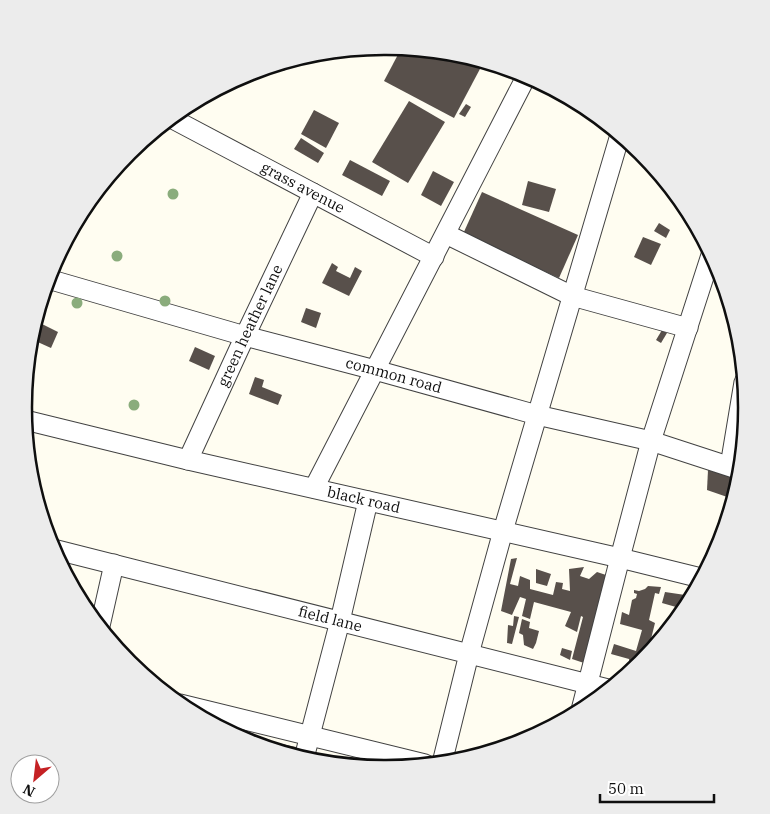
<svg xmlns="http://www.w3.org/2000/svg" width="770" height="814" viewBox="0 0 770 814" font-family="'IBM Plex Serif',serif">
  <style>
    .building { fill: #58504b }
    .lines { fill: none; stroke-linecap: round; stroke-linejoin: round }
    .minor-casing { stroke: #424242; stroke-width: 21 }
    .minor { stroke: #fff; stroke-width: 19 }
    .tree { fill: #8aac7c }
    .labels { text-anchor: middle; stroke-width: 5; stroke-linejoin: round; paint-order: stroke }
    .street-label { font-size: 15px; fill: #0f0f0f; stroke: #fff }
    .rim { fill: none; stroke: #0f0f0f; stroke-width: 2.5 }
  </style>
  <rect width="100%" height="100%" fill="#fffdf1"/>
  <!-- building -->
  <g class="building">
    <polygon points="402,47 455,53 481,67 454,118 384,81"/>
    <polygon points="289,61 284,71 273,65 283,62"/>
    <polygon points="409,101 445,122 408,183 372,162"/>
    <polygon points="466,104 471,107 465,117 459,114"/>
    <polygon points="314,110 339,123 326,148 301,134"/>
    <polygon points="301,138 324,153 318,163 294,149"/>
    <polygon points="350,160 390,181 382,196 342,175"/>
    <polygon points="433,171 454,182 441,206 421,195"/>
    <polygon points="528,181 556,189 549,212 522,205"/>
    <polygon points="482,192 578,235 559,278 463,234"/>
    <polygon points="659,223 670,230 666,238 654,231"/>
    <polygon points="643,237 661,244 651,265 634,257"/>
    <polygon points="332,263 338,267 336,271 350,278 355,267 362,271 349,296 322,283"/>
    <polygon points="44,294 49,297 35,328 34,327"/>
    <polygon points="306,308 321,313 316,328 301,322"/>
    <polygon points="38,322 58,332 51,348 31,339"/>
    <polygon points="662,330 667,333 661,343 656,340"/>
    <polygon points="195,347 215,356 209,370 189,361"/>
    <polygon points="255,377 264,380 262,387 282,395 278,405 249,394"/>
    <polygon points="708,470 739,479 733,499 707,490"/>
    <polygon points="517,558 510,584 518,586 520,576 530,580 530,589 553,595 556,582 563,583 562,589 570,591 569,569 584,567 580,576 589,579 597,572 609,576 587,664 572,659 583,617 581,616 577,632 565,626 571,612 534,602 530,619 522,616 526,599 520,597 512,615 501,611 511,559"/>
    <polygon points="536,569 551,574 547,586 536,583"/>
    <polygon points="648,586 661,587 659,594 655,593 649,620 655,623 647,655 635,667 630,665 629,659 611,654 614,644 636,651 642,630 620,624 622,612 629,615 632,600 636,598 637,594 634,593 634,590 639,591 645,589"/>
    <polygon points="665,592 692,596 685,608 683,609 662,603"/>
    <polygon points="514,616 519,617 512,644 507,643 508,625 513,626"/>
    <polygon points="522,619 530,622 529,628 539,631 536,643 533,649 524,645 523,635 519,633"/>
    <polygon points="562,648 572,651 570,660 560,655"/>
    <polygon points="268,741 296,747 295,755 267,747"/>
  </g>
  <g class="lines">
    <defs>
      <g id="minor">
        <path id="s1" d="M 171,118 L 434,257"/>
        <polyline points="446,234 572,296 688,328"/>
        <path id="s2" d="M 48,279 L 245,336 L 375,370 L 537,415 L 651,441 L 740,470"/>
        <path id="s3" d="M 25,420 L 188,460 L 620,558 L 701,578"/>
        <path id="s4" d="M 188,460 L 245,336 L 313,193"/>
        <polyline points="730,466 744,382"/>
        <polyline points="314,488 527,75"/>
        <path id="s5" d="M 53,549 L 608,689"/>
        <polyline points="100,626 114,564"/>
        <polyline points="180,704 425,764"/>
        <polyline points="581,710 620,558 651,441 711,255"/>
        <polyline points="304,758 340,621 368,501"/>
        <polyline points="442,763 469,654 503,531 620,135"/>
      </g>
    </defs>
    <!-- minor casing -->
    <use href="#minor" class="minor-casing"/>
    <!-- minor -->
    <use href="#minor" class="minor"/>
  </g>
  <!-- trees -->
  <g class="tree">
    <circle cx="173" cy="194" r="5.5"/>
    <circle cx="117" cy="256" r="5.5"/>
    <circle cx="165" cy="301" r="5.5"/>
    <circle cx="77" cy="303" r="5.5"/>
    <circle cx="134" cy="405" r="5.5"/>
  </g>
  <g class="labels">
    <!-- street labels -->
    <g class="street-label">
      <text dy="5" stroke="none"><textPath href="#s1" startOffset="149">grass avenue</textPath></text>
      <text dy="5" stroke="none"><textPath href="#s4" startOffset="148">green heather lane</textPath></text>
      <text dy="5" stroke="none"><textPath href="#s2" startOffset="359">common road</textPath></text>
      <text dy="5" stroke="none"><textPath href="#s3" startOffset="348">black road</textPath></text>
      <text dy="5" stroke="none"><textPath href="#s5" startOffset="286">field lane</textPath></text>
    </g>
  </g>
  <!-- crop -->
  <path d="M0 0H770V814H0ZM384 55H386A352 352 0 0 1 738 407V408A352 352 0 0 1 386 760H384A352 352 0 0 1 32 408V407A352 352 0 0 1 384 55Z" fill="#ececec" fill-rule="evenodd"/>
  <path class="rim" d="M384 55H386A352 352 0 0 1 738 407V408A352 352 0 0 1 386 760H384A352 352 0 0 1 32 408V407A352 352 0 0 1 384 55Z"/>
  <!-- north arrow -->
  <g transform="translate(35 779) rotate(208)"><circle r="24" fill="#ffffff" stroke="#9f9f9f"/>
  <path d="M0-4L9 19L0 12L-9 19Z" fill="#c52124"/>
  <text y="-8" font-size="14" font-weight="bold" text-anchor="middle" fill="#0f0f0f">N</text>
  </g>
  <!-- scale -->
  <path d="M600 794v8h114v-8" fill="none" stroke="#0f0f0f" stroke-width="2.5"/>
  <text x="608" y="794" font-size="15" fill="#0f0f0f" stroke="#ffffff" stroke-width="4" paint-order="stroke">50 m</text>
</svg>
